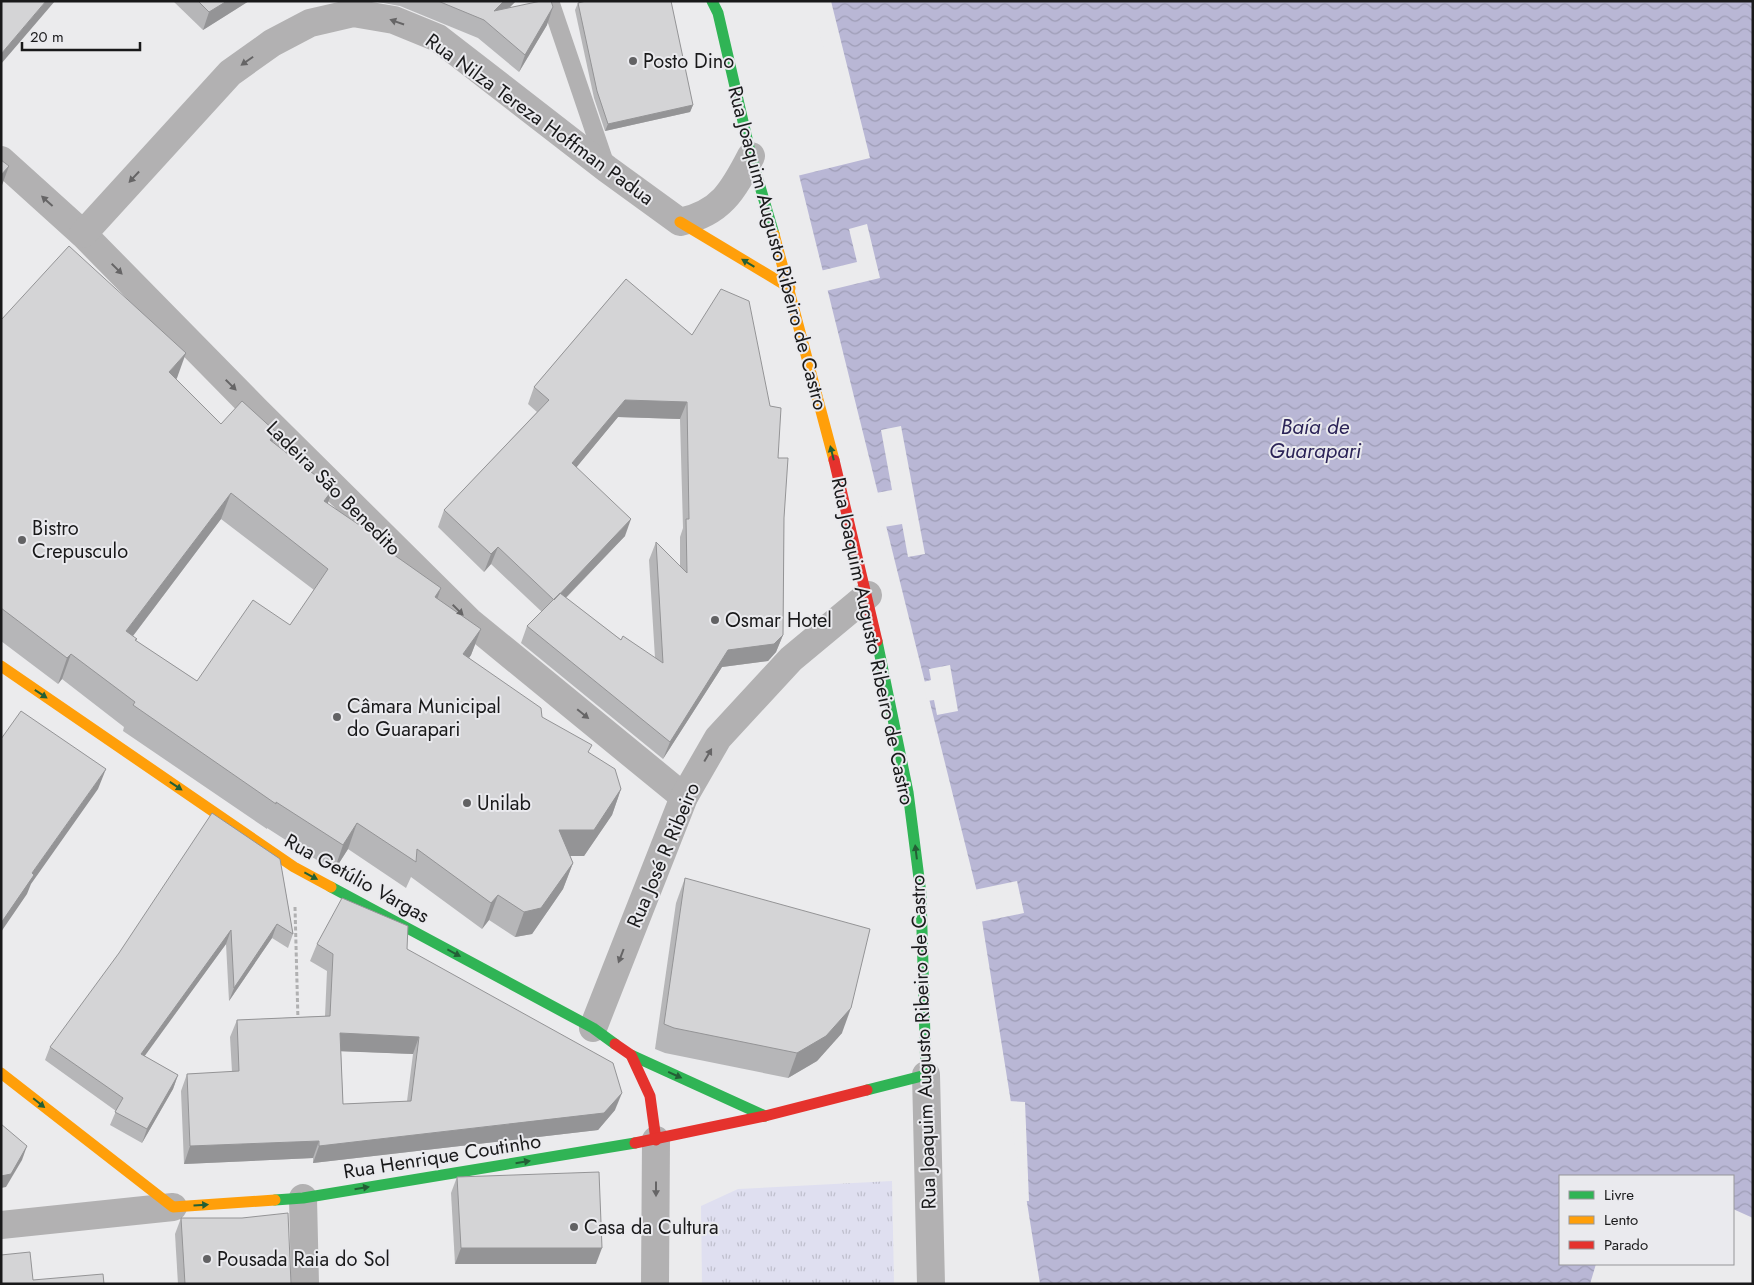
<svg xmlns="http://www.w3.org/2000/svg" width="1754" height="1285" viewBox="0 0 1754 1285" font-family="Jost,sans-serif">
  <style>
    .park { fill: url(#park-tufts) }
    .water { fill: url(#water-waves) }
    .pier { fill: #ebebed }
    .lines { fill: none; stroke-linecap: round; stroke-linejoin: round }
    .path { stroke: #b0b0b1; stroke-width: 3; stroke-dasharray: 4 2.5; stroke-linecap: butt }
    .lane { stroke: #b2b1b2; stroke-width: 18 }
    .street { stroke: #b2b1b2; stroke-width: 28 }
    .fast { stroke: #30b455; stroke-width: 11 }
    .slow { stroke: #ff9f0a; stroke-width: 11 }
    .jam { stroke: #e5322d; stroke-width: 11 }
    .wall { fill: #b6b6b8; fill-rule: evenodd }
    .shaded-wall { fill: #949496 }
    .building { fill: #d4d4d6; stroke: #949496; fill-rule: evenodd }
    .oneway { fill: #666566 }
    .oneway2 { fill: #235f35 }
    .poi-dot { fill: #626264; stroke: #eaeaee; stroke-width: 2 }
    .labels { text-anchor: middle; stroke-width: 4; stroke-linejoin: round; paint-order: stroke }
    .poi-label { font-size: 20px; fill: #19191a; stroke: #eaeaee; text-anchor: start }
    .street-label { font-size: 20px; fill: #19191a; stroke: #eaeaee }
    .water-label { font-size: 21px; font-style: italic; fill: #2b2357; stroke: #eaeaee }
  </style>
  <defs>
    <pattern id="park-tufts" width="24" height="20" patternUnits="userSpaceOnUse" patternTransform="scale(1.25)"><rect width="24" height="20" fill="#dfdff0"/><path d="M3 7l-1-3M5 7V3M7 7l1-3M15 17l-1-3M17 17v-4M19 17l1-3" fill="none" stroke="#bfbfcd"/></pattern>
    <pattern id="water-waves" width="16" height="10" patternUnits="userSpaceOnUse" patternTransform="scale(1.25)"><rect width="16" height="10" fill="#b9b7d5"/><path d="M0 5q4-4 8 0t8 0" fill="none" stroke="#9e9db6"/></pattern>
  </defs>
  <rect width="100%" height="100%" fill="#ebebed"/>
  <!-- park -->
  <polygon class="park" points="892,1181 894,1284 702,1284 701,1206 738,1189"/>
  <!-- water -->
  <polygon class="water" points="814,1 1753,1 1753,1218 1733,1209 1733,1176 1560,1176 1560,1264 1596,1264 1590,1284 1040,1284 978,896 794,155 851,140"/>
  <!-- pier -->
  <g class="pier">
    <polygon points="811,1 831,1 870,158 797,176 793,153 848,138"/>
    <polygon points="867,224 880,278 826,291 820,271 857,262 849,229"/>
    <polygon points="901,426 925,554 908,557 902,524 884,527 876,493 892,490 881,430"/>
    <polygon points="950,665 958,711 937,715 934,700 927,701 923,682 931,680 929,669"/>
    <polygon points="1017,881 1024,913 980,922 974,890"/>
    <polygon points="1008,1101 1025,1102 1029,1201 1024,1201"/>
  </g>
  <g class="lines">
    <!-- path -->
    <polyline class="path" points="295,907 298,1021"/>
    <!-- lane -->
    <polyline class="lane" points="547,1 551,4 606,166"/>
    <!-- street -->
    <g class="street">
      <polyline points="1,160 83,234 256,410 469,621 684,797"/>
      <path d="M 83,234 L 230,73 L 272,43 L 310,23 L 353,13 L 394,20 L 438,38 L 607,169 L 680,222 C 721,213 733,191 751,156"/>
      <polyline points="593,1028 684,797 718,738 791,659 868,595"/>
      <polyline points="926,1075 931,1284"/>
      <polyline points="303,1198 305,1284"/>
      <polyline points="1,1225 173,1207"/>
      <polyline points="655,1284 656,1140"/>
    </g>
    <!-- fast -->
    <g class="fast">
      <polyline points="712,1 718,13 751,156 774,234"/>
      <polyline points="331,887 593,1028 615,1044"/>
      <polyline points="631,1055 765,1116"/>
      <polyline points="867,1090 926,1075 921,894 908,792 877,641"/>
      <polyline points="275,1200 303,1198 635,1143"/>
    </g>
    <!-- slow -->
    <g class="slow">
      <polyline points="680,222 790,288"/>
      <polyline points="774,234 834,460"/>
      <polyline points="1,666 294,867 331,887"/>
      <polyline points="1,1073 173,1207 275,1200"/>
    </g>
    <!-- jam -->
    <g class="jam">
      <polyline points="834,460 877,641"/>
      <polyline points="615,1044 631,1055 650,1096 656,1140"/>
      <polyline points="635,1143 765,1116 867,1090"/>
    </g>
  </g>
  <!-- wall -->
  <g class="wall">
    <polygon points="173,1 249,1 203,30"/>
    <polygon points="372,1 516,1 509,8 547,25 519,72 478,38 400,6"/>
    <polygon points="578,3 693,105 690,112 605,131 594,98 575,10"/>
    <path d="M 626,279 L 778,458 L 784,518 L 783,635 L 776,652 L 768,661 L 722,667 L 663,759 L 521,643 L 527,626 L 542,612 L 491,564 L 484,572 L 438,527 L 444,510 L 537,412 L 528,404 L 534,387 ZM 618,417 L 680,419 L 683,528 L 680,537 L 680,566 L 656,542 L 649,560 L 655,658 L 621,640 L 566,598 L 625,536 L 576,467 Z"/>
    <path d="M 1,320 L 177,378 L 176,379 L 221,424 L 273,442 L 328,504 L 391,553 L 437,599 L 481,629 L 471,655 L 469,658 L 542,717 L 589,753 L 621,789 L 612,815 L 584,856 L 570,856 L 573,863 L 563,889 L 532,934 L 515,937 L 489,920 L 482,929 L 411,877 L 406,888 L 348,849 L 334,871 L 267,828 L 267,829 L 123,731 L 124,727 L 62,679 L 58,684 L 1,641 ZM 221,519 L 314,590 L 290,625 L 197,681 L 136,641 L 133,636 Z"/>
    <polygon points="280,859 293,934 288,948 272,938 229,1001 226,944 144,1056 178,1075 173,1089 142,1143 110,1125 116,1111 45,1060 50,1047"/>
    <polygon points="685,878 842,1033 817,1061 788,1078 665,1053 655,1049 676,903"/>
    <path d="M 317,944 L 407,949 L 615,1110 L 598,1130 L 313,1163 L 313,1158 L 184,1164 L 181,1091 L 187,1074 L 232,1072 L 230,1037 L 237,1020 L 325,1016 L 327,971 L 310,961 ZM 341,1051 L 413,1054 L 407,1101 L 343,1104 Z"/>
    <polygon points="457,1177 596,1264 455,1264 451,1193"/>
    <polygon points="181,1218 291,1284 178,1284 175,1234"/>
  </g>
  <!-- shaded-wall -->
  <g class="shaded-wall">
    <polygon points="46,1 55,1 1,64 1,54"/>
    <polygon points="227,1 249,1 203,30 209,12"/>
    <polygon points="504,1 516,1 491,26 494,11"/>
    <polygon points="553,7 547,25 519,72 525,55"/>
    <polygon points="693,105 690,112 605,131 608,124"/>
    <polygon points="9,166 1,188 1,175"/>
    <polygon points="186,353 177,378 159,397 169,372"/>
    <polygon points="625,400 687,402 680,419 618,417 566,480 572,463"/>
    <polygon points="276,432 267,458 270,440"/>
    <polygon points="333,489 324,514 324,501"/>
    <polygon points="231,493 221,519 117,657 126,631"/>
    <polygon points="631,519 625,536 547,617 554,600"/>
    <polygon points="498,547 491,564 484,572 491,554"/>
    <polygon points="441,588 432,614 435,597"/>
    <polygon points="481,629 471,655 454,680 463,654"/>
    <polygon points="783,635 776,652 768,661 722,667 663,759 670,742 728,650"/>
    <polygon points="71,654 62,679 58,684 67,658"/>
    <polygon points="106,769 98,789 31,884 27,894 1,932 1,923 32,873"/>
    <polygon points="621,789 612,815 584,856 550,856 559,830"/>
    <polygon points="357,823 348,849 334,871 343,845"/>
    <polygon points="573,863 563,889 532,934 515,937 524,912"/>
    <polygon points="498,895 489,920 482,929 491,903"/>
    <polygon points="277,924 272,938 229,1001 234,988"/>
    <polygon points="231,930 226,944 136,1068 141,1054"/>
    <polygon points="851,1008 842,1033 817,1061 788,1078 797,1053"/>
    <polygon points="340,1033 419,1037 413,1054 334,1051"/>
    <polygon points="178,1075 173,1089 142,1143 147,1129"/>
    <polygon points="622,1093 615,1110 598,1130 313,1163 319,1146"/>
    <polygon points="319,1141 313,1158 184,1164 190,1146"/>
    <polygon points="27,1146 22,1160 6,1187 1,1188 1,1176"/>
    <polygon points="461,1248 602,1248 596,1264 455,1264"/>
  </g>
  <!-- building -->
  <g class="building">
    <polygon points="1,1 46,1 1,54"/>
    <polygon points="198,1 227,1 209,12"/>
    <polygon points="438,1 504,1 494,11 541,1 551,1 553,7 525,55 484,20"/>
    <polygon points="586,1 671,1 693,105 608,124 597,91 578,3"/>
    <polygon points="1,160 9,166 1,175"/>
    <path d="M 69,246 L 186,353 L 169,372 L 221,424 L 242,401 L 276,432 L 270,440 L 333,489 L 324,501 L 393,548 L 390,552 L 441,588 L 435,597 L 481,629 L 463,654 L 541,708 L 542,717 L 592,745 L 588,752 L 615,769 L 621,789 L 594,830 L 559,830 L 573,863 L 541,908 L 524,912 L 498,895 L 491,903 L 417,849 L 416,862 L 357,823 L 343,845 L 276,802 L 276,804 L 133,705 L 135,702 L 71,654 L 67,658 L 1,608 L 1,320 ZM 231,493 L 328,569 L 290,625 L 253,600 L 197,681 L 135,640 L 137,639 L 126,631 Z"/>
    <polygon points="626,279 692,335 721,289 749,301 770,406 781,408 778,458 788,458 784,518 783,635 774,644 728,650 670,742 527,626 560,593 621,640 623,636 663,663 656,542 687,573 686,519 689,519 687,402 625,400 572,463 631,519 554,600 498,547 491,554 444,510 549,400 534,387"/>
    <polygon points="21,711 106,769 32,873 34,875 1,923 1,739"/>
    <polygon points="212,813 280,859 293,934 277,924 234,988 231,930 141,1054 178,1075 147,1129 115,1112 123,1098 50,1047 119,953"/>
    <polygon points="685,878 870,929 851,1008 826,1036 797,1053 674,1028 664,1024"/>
    <path d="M 342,898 L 408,926 L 407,949 L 613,1063 L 622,1093 L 604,1113 L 319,1146 L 319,1141 L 190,1146 L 187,1074 L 239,1071 L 237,1020 L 330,1016 L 333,954 L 317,944 ZM 340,1033 L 419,1037 L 411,1101 L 343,1104 Z"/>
    <polygon points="1,1124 27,1146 11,1174 1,1176"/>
    <polygon points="599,1172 602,1248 461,1248 457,1177"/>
    <polygon points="288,1213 291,1284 185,1284 181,1218 242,1218"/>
    <polygon points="30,1252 33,1280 103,1274 104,1284 1,1284 1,1255"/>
  </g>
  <!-- one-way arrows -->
  <defs><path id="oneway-solid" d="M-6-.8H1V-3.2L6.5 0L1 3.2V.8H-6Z" transform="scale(1.25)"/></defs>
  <g class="oneway">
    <use href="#oneway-solid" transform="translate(397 22) rotate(-161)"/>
    <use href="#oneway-solid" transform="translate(247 61) rotate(145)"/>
    <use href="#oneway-solid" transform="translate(134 177) rotate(133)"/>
    <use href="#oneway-solid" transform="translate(47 201) rotate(-138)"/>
    <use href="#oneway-solid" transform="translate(117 269) rotate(45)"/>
    <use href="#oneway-solid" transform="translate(231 385) rotate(45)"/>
    <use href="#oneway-solid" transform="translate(458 610) rotate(45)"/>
    <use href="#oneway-solid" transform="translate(583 714) rotate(39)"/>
    <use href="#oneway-solid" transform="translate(708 755) rotate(-60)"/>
    <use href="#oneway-solid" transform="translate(621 956) rotate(111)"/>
    <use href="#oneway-solid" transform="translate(656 1189) rotate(90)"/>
  </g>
  <g class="oneway2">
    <use href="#oneway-solid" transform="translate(748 263) rotate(-149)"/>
    <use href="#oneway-solid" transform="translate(832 453) rotate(-104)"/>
    <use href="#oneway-solid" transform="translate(41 694) rotate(34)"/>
    <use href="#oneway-solid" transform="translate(176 786) rotate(34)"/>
    <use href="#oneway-solid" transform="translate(916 852) rotate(-97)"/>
    <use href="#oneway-solid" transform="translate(311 876) rotate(28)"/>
    <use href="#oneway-solid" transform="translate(454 953) rotate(28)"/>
    <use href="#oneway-solid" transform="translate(675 1075) rotate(24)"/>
    <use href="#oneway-solid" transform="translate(39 1103) rotate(39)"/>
    <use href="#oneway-solid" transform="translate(523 1162) rotate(-9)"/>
    <use href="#oneway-solid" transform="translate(362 1188) rotate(-9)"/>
    <use href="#oneway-solid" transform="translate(201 1205) rotate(-4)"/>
  </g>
  <!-- markers -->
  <g class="poi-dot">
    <circle cx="633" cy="61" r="5"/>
    <circle cx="22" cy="540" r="5"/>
    <circle cx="715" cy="620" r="5"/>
    <circle cx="337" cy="717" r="5"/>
    <circle cx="467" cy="803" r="5"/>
    <circle cx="574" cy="1227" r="5"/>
    <circle cx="207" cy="1259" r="5"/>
  </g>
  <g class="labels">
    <!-- poi labels -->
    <g class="poi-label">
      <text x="643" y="68">Posto Dino</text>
      <text x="32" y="535">Bistro<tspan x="32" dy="23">Crepusculo</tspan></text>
      <text x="725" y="627">Osmar Hotel</text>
      <text x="347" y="713">Câmara Municipal<tspan x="347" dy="23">do Guarapari</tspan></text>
      <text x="477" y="810">Unilab</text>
      <text x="584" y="1234">Casa da Cultura</text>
      <text x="217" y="1266">Pousada Raia do Sol</text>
    </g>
    <!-- street labels -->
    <g class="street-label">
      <text transform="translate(540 119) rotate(36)" y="7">Rua Nilza Tereza Hoffman Padua</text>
      <text transform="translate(778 248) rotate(75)" y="7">Rua Joaquim Augusto Ribeiro de Castro</text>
      <text transform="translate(334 488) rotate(45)" y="7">Ladeira São Benedito</text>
      <text transform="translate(873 641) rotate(78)" y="7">Rua Joaquim Augusto Ribeiro de Castro</text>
      <text transform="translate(663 855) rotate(-67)" y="7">Rua José R Ribeiro</text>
      <text transform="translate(357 878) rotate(29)" y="7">Rua Getúlio Vargas</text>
      <text transform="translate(923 1042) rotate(-92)" y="7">Rua Joaquim Augusto Ribeiro de Castro</text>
      <text transform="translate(442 1156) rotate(-9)" y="7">Rua Henrique Coutinho</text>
    </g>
    <!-- water labels -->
    <g class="water-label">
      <text x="1315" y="434">Baía de<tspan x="1315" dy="24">Guarapari</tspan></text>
    </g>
  </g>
  <!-- border -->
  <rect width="1754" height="1285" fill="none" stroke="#19191a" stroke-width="5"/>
  <!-- legend -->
  <rect x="1559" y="1175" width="175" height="90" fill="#eaeaee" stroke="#969699"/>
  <rect x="1569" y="1191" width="25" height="8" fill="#30b455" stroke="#969699"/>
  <text x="1604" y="1200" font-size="15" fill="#19191a">Livre</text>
  <rect x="1569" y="1216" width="25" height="8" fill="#ff9f0a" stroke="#969699"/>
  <text x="1604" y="1225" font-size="15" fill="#19191a">Lento</text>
  <rect x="1569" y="1241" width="25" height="8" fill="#e5322d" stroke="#969699"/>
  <text x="1604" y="1250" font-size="15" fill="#19191a">Parado</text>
  <!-- scale -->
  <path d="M22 42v8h118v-8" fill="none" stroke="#19191a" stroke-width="2.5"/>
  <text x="30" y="42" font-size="15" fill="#19191a" stroke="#eaeaee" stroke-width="4" paint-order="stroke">20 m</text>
</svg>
